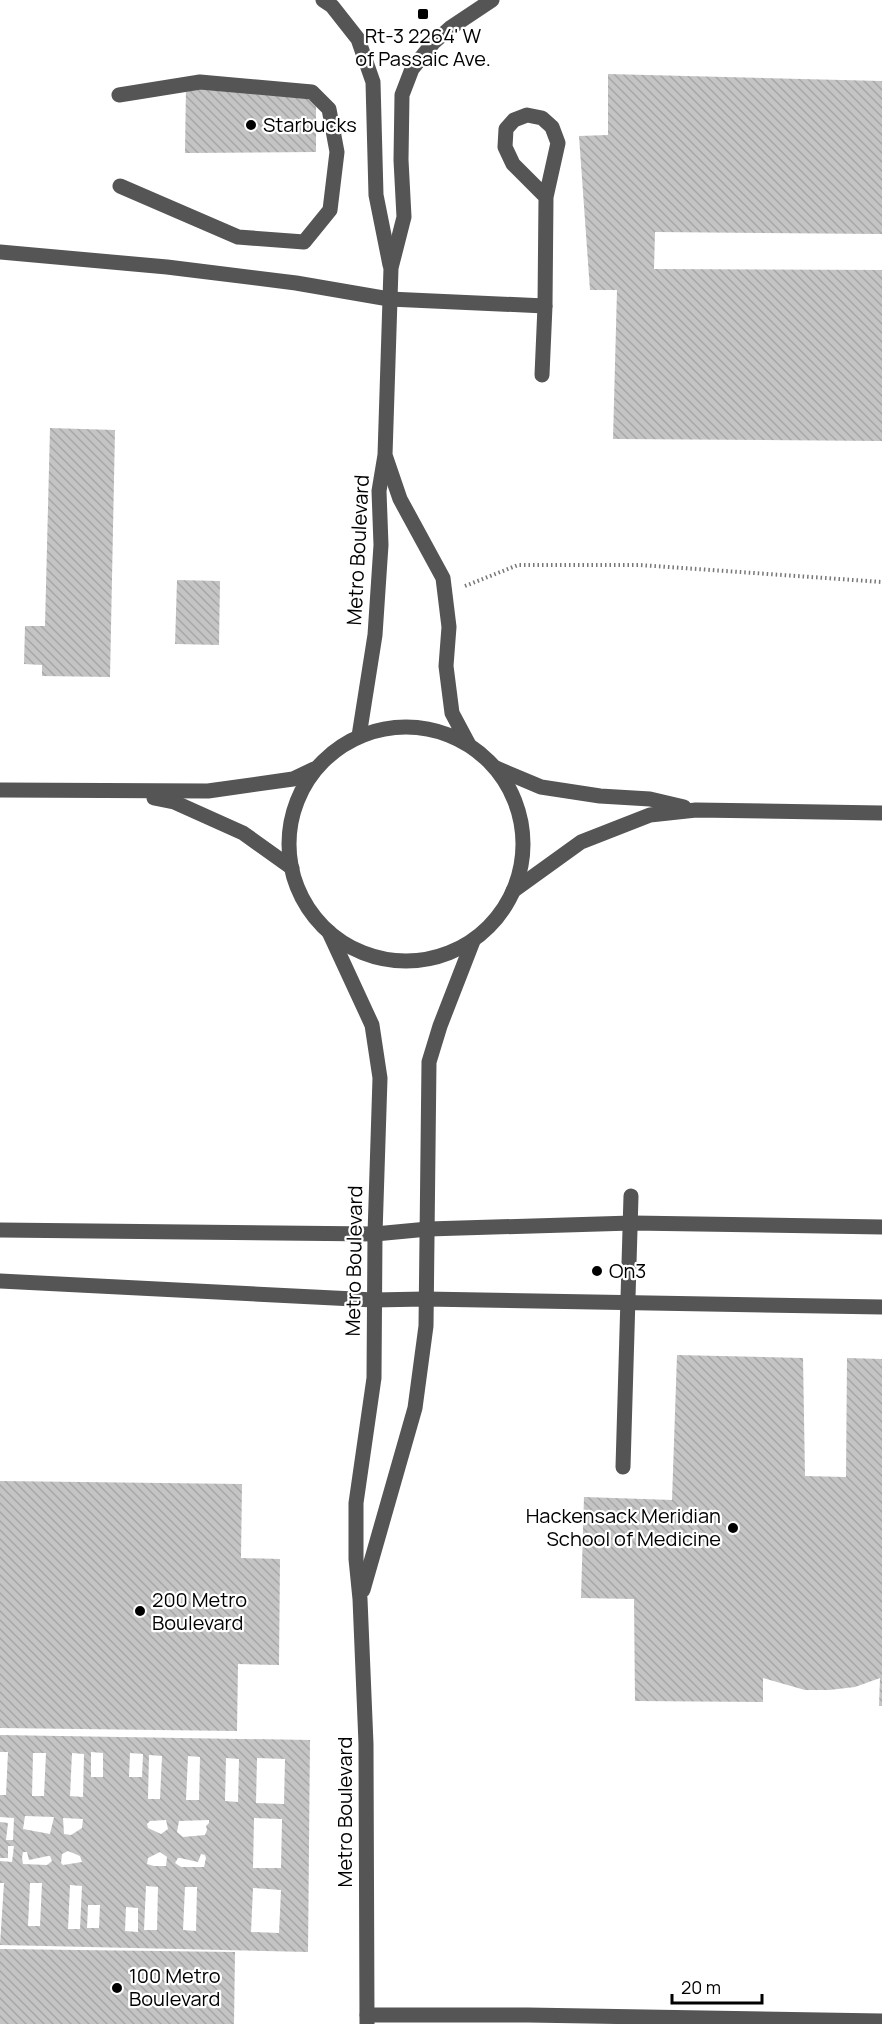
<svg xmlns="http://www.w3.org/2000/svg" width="882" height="2024" viewBox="0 0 882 2024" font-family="Manrope,sans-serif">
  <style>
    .building { fill: url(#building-back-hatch); fill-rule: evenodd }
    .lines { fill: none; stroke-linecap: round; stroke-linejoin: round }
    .path { stroke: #777; stroke-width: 4; stroke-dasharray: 1.5 3; stroke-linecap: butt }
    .minor { stroke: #555; stroke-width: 15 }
    .poi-dot { fill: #000; stroke: #fff; stroke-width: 2 }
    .labels { text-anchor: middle; stroke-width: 4.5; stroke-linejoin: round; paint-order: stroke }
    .poi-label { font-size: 20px; fill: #000; stroke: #fff; text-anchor: start }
    .street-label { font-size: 20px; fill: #000; stroke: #fff }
  </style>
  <defs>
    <pattern id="building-back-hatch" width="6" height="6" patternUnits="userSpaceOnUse" patternTransform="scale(1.5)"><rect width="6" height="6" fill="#c4c4c4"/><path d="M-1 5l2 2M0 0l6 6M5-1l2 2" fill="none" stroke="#a7a7a7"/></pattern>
  </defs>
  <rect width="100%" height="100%" fill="#fff"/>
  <!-- building -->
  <g class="building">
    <polygon points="608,74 882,81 882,234 655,232 654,269 882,270 882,441 613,439 617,290 590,290 579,136 608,135"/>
    <polygon points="186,86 316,99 316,152 185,153"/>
    <polygon points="50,428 115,430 110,677 42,676 42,665 24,664 25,626 45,626"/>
    <polygon points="177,580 220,581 219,645 175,644"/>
    <polygon points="677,1355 803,1358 805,1476 846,1477 847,1358 882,1359 882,1706 879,1706 880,1678 855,1687 829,1690 805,1690 763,1678 763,1702 635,1701 634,1599 581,1598 584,1497 672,1500"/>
    <polygon points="0,1481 242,1484 241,1558 280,1559 279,1665 238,1664 237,1731 0,1728"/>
    <path d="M 0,1735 L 310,1740 L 308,1952 L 0,1945 L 4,1883 L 0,1883 L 0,1861 L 12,1862 L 14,1846 L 8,1846 L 8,1858 L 0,1858 L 0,1822 L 8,1823 L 6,1840 L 13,1840 L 14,1818 L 0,1817 L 0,1795 L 6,1795 L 8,1752 L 0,1752 ZM 91,1752 L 103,1753 L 103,1777 L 91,1777 ZM 33,1753 L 46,1753 L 44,1796 L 32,1796 ZM 72,1753 L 84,1754 L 83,1797 L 70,1796 ZM 130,1753 L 143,1754 L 142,1777 L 129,1777 ZM 149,1755 L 162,1756 L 160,1799 L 148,1799 ZM 188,1756 L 200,1757 L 199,1800 L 186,1800 ZM 226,1758 L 239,1759 L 238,1802 L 225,1801 ZM 257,1758 L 285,1759 L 284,1804 L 256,1803 ZM 25,1816 L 54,1817 L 50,1834 L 23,1829 ZM 63,1818 L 83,1819 L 82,1828 L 71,1835 L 64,1834 ZM 254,1818 L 282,1819 L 281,1868 L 253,1868 ZM 166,1820 L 168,1829 L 161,1834 L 148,1828 L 147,1824 L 150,1821 ZM 209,1820 L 209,1823 L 206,1826 L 207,1830 L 205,1835 L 183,1837 L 177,1832 L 179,1821 ZM 68,1851 L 80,1856 L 82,1862 L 63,1865 L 61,1863 L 62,1854 ZM 23,1852 L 27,1852 L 29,1860 L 48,1856 L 50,1856 L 52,1861 L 47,1865 L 23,1864 L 22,1858 ZM 160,1852 L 167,1857 L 166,1866 L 154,1866 L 147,1864 L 148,1858 ZM 201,1854 L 205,1855 L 206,1858 L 204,1867 L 181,1867 L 175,1863 L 178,1858 L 180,1858 L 198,1862 ZM 30,1883 L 42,1883 L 40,1926 L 28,1926 ZM 70,1885 L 82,1886 L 80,1929 L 68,1929 ZM 146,1886 L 158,1887 L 157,1930 L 144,1930 ZM 185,1887 L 197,1887 L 196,1931 L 183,1930 ZM 253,1888 L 281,1890 L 279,1933 L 251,1932 ZM 88,1905 L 100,1905 L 99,1928 L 87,1928 ZM 126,1907 L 138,1908 L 138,1932 L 125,1931 Z"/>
    <polygon points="0,1949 235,1952 234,2024 0,2024"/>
  </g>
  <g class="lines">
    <!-- path -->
    <polyline class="path" points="465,586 518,565 640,565 882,582"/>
    <!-- minor -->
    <g class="minor">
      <polyline points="323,0 332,6 358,39 373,82 376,195 390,265"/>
      <polyline points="119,95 200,82 312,92 329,109 337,152 330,210 304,242 238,237 120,186"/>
      <polyline points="0,252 167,267 296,283 389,299 545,306 546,197 558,143 552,127 542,118 527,115 514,120 506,129 505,147 513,164 546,197"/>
      <polyline points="542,375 545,306"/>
      <polyline points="386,458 400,499 443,578 449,627 446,666 452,713 468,743"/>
      <circle cx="406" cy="844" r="117"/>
      <polyline points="359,736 375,635 381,545 379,491 385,455 391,268 404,217 401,160 402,95 412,69 433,43 450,28 492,0"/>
      <polyline points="496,768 541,787 600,796 650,799 684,807"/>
      <polyline points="0,790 208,791 293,779 314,769"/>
      <polyline points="154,798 174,802 243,833 292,868"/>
      <polyline points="513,891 581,842 650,815 696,810 882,813"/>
      <polyline points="329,932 372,1025 380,1078 375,1234 374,1378 356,1503 356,1559 360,1599 366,1744 367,2024"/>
      <polyline points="0,1230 375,1234 428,1229 632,1223 882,1227"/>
      <polyline points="0,1281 374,1300 425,1299 882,1307"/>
      <polyline points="623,1467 631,1196"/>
      <polyline points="363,1590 415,1408 426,1326 429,1062 440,1026 473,941"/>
      <polyline points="367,2015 528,2015 882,2021"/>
    </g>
  </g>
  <!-- markers -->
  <g class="poi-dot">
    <rect x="417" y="8" width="12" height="12" rx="3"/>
    <circle cx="251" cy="125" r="6"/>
    <circle cx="597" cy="1271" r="6"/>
    <circle cx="733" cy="1528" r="6"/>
    <circle cx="140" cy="1611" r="6"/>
    <circle cx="117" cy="1988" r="6"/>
  </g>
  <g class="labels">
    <!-- poi labels -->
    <g class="poi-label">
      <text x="423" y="43" text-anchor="middle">Rt-3 2264' W<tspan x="423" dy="23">of Passaic Ave.</tspan></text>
      <text x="263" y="132">Starbucks</text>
      <text x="609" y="1278">On3</text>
      <text x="721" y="1523" text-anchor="end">Hackensack Meridian<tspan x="721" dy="23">School of Medicine</tspan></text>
      <text x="152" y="1607">200 Metro<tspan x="152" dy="23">Boulevard</tspan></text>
      <text x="129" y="1983">100 Metro<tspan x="129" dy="23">Boulevard</tspan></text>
    </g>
    <!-- street labels -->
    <g class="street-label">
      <text transform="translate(358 550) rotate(-87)" y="7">Metro Boulevard</text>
      <text transform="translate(354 1261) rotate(-89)" y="7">Metro Boulevard</text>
      <text transform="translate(345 1812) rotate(-90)" y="7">Metro Boulevard</text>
    </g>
  </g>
  <!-- scale -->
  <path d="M672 1994v9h90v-9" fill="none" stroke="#000000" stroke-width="3"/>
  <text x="681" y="1994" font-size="18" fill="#000000" stroke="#ffffff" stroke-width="4.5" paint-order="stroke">20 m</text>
</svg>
